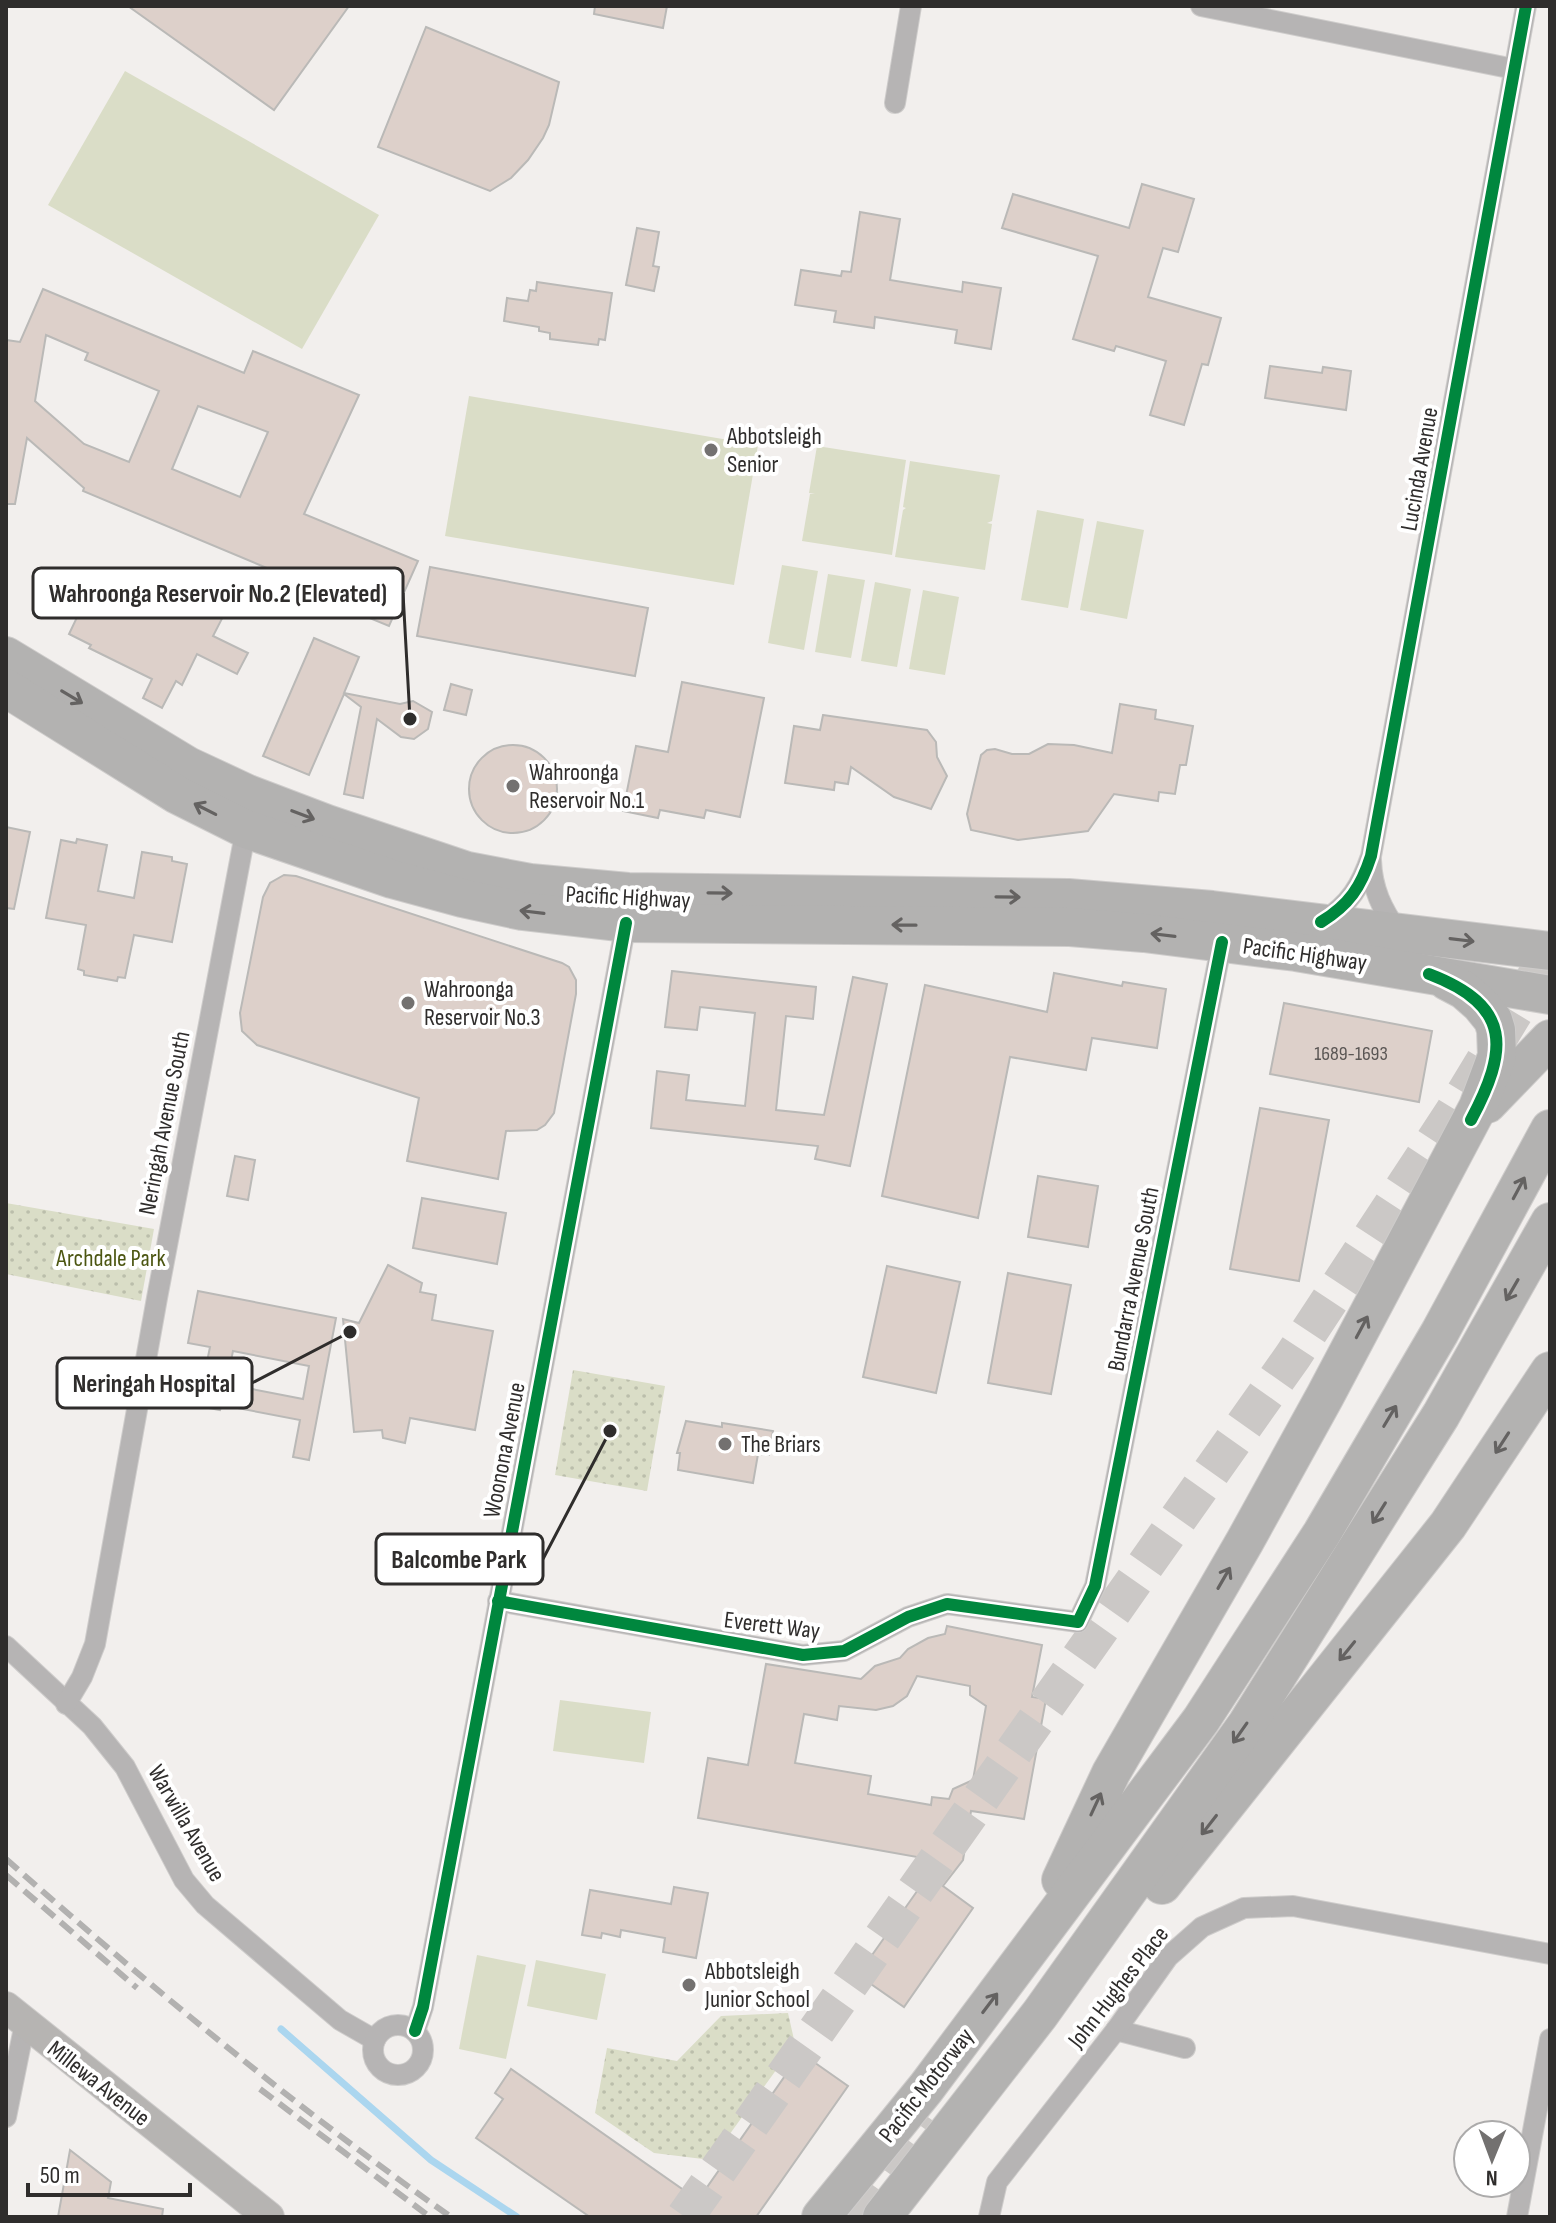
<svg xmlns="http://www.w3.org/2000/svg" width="1556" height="2223" viewBox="0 0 1556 2223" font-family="'Sofia Sans Condensed',sans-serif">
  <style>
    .grass { fill: url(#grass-dots) }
    .pitch { fill: #daddc7 }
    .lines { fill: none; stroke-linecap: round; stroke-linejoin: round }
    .stream { stroke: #abd6ef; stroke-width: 7 }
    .building { fill: #ddd0ca; stroke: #bab9b7; stroke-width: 2; fill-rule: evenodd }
    .highway-tunnel { stroke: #cbc8c6; stroke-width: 38; stroke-dasharray: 38 19; stroke-linecap: butt }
    .street-casing { stroke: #cecccb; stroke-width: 22 }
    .secondary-casing { stroke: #cecccb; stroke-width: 32 }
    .highway-casing { stroke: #cecccb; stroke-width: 40 }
    .street { stroke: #b6b4b4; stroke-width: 20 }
    .secondary { stroke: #b6b4b2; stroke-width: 30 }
    .highway { stroke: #b3b2b1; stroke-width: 38 }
    .rail { stroke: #b2b1b0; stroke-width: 6; stroke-dasharray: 16 8; stroke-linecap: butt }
    .cycleway-casing { stroke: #fff; stroke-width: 17 }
    .cycleway { stroke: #00873e; stroke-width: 12 }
    .oneway { stroke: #646261 }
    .poi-dot { fill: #737170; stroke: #fff; stroke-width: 3 }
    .labels { text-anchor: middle; stroke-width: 8; stroke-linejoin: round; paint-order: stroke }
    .number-label { font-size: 20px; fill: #5a5654 }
    .poi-label { font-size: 24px; fill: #2f2d2c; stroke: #fff; text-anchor: start }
    .street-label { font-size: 24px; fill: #2f2d2c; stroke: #fff }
    .park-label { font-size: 24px; fill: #4c5612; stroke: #fff }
    .leader { fill: none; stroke: #2f2d2c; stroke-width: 3 }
    .callout-dot { fill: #2f2d2c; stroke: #fff; stroke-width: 3 }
    .callout { fill: #fff; stroke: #2f2d2c; stroke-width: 3 }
    .callout-label { font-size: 26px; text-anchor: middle; font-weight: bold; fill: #2f2d2c }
  </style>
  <defs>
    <pattern id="grass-dots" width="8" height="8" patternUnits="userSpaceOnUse" patternTransform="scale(2)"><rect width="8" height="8" fill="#daddc7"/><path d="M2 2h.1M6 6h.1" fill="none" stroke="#bbbeab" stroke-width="1.8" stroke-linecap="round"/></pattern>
  </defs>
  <rect width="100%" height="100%" fill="#f2efed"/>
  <!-- grass -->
  <g class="grass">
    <polygon points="6,1203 154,1229 141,1301 6,1274"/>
    <polygon points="573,1370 665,1386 647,1491 555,1475"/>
    <polygon points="788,2013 795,2044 711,2160 654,2153 595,2113 607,2048 677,2061 721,2016"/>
  </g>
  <!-- pitch -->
  <g class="pitch">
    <polygon points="125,71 379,215 302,349 48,205"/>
    <polygon points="469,396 758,445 734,585 445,536"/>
    <polygon points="817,446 906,460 892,555 802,541 810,494 815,494 809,493"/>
    <polygon points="910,461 1000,475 992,521 987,523 992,524 985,570 895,557 903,510 906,508 903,507"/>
    <polygon points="1037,510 1084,519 1068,608 1021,600"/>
    <polygon points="1097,521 1144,530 1127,619 1080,610"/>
    <polygon points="782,565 818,571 804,650 768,643"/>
    <polygon points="828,574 865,580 851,658 815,652"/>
    <polygon points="875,582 911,589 897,667 861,661"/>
    <polygon points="923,590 959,597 945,675 909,669"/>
    <polygon points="560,1700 651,1712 644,1763 553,1751"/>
    <polygon points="477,1955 526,1965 506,2059 459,2049"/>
    <polygon points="536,1960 606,1974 597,2020 527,2006"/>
  </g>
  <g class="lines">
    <!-- stream -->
    <polyline class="stream" points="281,2029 431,2160 517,2217"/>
  </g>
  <!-- building -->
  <g class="building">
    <polygon points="128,6 349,6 274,110"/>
    <polygon points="595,6 667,6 663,28 594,14"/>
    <polygon points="426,27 559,82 549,125 543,138 528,160 511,178 490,191 378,147"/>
    <polygon points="1142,184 1194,199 1178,252 1163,248 1148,297 1221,318 1208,365 1202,364 1184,425 1150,415 1166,361 1116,346 1114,351 1073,339 1098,256 1002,228 1013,194 1129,228"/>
    <polygon points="860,212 900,219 890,280 962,292 963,282 1001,288 991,349 955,343 957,330 875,317 874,328 834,322 836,311 795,305 801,270 841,276 842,271 851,272"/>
    <polygon points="637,228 659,232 653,266 659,267 654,291 626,285"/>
    <polygon points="537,282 612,293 605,340 599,339 598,345 550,339 550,333 539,331 539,327 504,321 507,298 528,301 530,290 536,291"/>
    <path d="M 43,289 L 244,373 L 253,351 L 359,395 L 304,514 L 418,561 L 389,626 L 282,582 L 286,576 L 83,491 L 84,488 L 27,438 L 15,504 L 6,504 L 6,340 L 20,342 ZM 46,335 L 88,353 L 85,360 L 159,391 L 129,462 L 84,444 L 35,401 ZM 198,406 L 268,432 L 240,497 L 172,469 Z"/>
    <polygon points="1270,366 1322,373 1323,367 1351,371 1346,410 1265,398"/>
    <polygon points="430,567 648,608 635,676 417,636"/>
    <polygon points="163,570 230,603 213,636 248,653 237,674 197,654 182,685 176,681 162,708 143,698 152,679 89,648 91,645 69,634 90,590 106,598 109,592 138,606 151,579 157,582"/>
    <polygon points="314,638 359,657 344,693 400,704 413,701 432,712 428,729 414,739 401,737 377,719 363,798 344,794 361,707 344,694 309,775 263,756"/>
    <polygon points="682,682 764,698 740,817 706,810 704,818 660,810 658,818 623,811 636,746 668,752"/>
    <polygon points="451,684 472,690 466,715 444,710"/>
    <polygon points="1120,704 1156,710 1155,719 1193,726 1186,765 1180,765 1175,794 1159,792 1158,801 1114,794 1088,831 1018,840 971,830 967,814 981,755 987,750 995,749 1012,754 1029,754 1048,744 1074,745 1112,753"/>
    <polygon points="823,715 927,730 936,742 937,757 947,776 931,809 894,797 851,767 848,784 835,782 834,790 785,783 794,726 820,730"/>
    <circle cx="513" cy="789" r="44"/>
    <polygon points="6,827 30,832 14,909 6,908"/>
    <polygon points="77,839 107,845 98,891 134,898 142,852 172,857 172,861 187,864 172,942 134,935 125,978 118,977 117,981 84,975 84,971 78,969 86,925 46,918 61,840 76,843"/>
    <polygon points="284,875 296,876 562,963 569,967 576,980 576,994 554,1113 545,1125 537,1130 506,1131 498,1179 407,1161 419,1098 257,1045 242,1031 240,1013 263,897 270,883"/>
    <polygon points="672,971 816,987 813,1019 786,1016 776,1110 824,1115 853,977 887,984 850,1166 815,1159 818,1146 651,1128 657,1071 689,1075 686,1100 745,1106 755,1013 700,1007 697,1030 665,1027"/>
    <polygon points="1054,973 1122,986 1123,982 1166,989 1157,1048 1092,1038 1086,1070 1010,1057 978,1218 882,1196 925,985 1047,1012"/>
    <polygon points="1284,1003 1432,1031 1419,1102 1270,1074"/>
    <polygon points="1260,1108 1329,1120 1299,1281 1230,1269"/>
    <polygon points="235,1156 255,1160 248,1200 227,1196"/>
    <polygon points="1038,1176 1098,1186 1088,1247 1028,1237"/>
    <polygon points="422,1198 506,1213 497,1264 413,1248"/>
    <polygon points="388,1265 422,1283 420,1292 436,1295 432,1320 493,1331 475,1430 410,1418 405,1443 383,1438 382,1430 354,1432 343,1319 359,1323"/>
    <polygon points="887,1266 960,1282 936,1393 863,1377"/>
    <polygon points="1008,1273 1071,1285 1051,1394 988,1383"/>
    <path d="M 198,1291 L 336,1318 L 309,1460 L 293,1457 L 300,1420 L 222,1405 L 220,1410 L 198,1406 L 210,1347 L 188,1343 ZM 233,1351 L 309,1366 L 303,1399 L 226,1384 Z"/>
    <polygon points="686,1421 722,1427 722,1423 773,1431 769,1455 758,1454 753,1483 678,1470 680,1453 677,1453"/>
    <path d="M 947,1626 L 1042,1645 L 1032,1697 L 1046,1699 L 1024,1819 L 971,1811 L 963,1860 L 943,1886 L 973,1908 L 904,2007 L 858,1975 L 920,1887 L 923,1858 L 698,1818 L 708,1758 L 748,1765 L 766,1664 L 861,1679 L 875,1666 L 900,1658 L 908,1649 L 928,1638 L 945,1634 ZM 917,1676 L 970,1686 L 970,1695 L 986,1706 L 973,1780 L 953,1789 L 949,1799 L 932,1797 L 931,1805 L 868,1794 L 871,1776 L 795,1763 L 804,1714 L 837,1720 L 839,1706 L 876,1710 L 893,1706 L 907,1696 Z"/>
    <polygon points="674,1887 708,1893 696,1958 663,1952 665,1938 621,1930 620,1937 602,1933 601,1938 582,1935 590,1890 671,1904"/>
    <polygon points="801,2053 848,2086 756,2217 590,2217 476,2138 503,2099 495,2093 511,2069 698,2200"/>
    <polygon points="70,2150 111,2182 108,2198 163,2209 162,2217 58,2217"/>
  </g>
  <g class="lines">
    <!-- highway-tunnel -->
    <g class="highway-tunnel">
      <polyline points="685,2217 1293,1356 1453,1113 1550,953"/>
      <polyline points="852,2217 925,2115"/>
    </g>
    <defs>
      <g id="street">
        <polyline points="1201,6 1514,69"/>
        <polyline points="895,103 911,6"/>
        <path d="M 1371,860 C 1372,889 1382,909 1398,932"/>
        <path d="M 1323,921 C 1350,904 1361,885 1371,856 L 1526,6"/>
        <polyline points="498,1601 803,1655 844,1651 908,1617 947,1604 1078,1622 1095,1586 1222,942"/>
        <polyline points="6,1646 92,1726 125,1767 184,1880 205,1905 340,2020 375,2040"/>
        <polyline points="66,1704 82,1677 95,1644 157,1298 246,829"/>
        <circle cx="398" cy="2050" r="25"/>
        <polyline points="1116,2030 1185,2048"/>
        <polyline points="415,2031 423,2007 626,923"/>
        <polyline points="6,2117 25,2023"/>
        <polyline points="989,2217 997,2182 1116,2030 1168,1957 1202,1927 1244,1908 1293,1906 1550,1954"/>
        <polyline points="1517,2217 1550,2039"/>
      </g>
      <polyline id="secondary" points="6,2007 269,2217"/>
      <g id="highway">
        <polyline points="6,656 188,766 248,794 327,824 467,871 530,883 628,892 1068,898 1212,910 1550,951"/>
        <polyline points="6,688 176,794 246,829 392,879 462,898 522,911 626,923 1070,927 1144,933 1296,952 1550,995"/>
        <polyline points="1487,1104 1550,1039"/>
        <polyline points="1061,1880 1111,1773 1245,1541 1325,1396 1478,1107 1497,1056 1496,1030 1493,1020 1480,1004 1464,990 1447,981"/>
        <polyline points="1162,1885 1448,1525 1550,1371"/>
        <polyline points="821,2217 926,2088 1201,1720 1322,1533 1440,1332 1550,1129"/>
        <polyline points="882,2217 1040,2014 1247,1724 1441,1415 1550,1222"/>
      </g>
    </defs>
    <!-- street casing -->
    <use href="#street" class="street-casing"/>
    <!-- secondary casing -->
    <use href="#secondary" class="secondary-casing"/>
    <!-- highway casing -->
    <use href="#highway" class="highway-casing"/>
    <!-- street -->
    <use href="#street" class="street"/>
    <!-- secondary -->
    <use href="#secondary" class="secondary"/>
    <!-- highway -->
    <use href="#highway" class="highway"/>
    <!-- rail -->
    <g class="rail">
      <path d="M 6,1859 C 148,1985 295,2107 451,2217"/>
      <polyline points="6,1875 137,1988"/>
      <polyline points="260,2089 430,2217"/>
    </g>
    <defs>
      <g id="cycleway">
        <path d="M 1321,922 C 1349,905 1361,887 1371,856 L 1526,6"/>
        <path d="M 1429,974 C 1513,1006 1508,1050 1471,1120"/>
        <polyline points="498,1601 803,1655 844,1651 908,1617 947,1604 1078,1622 1095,1586 1222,942"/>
        <polyline points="415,2031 423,2007 626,923"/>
      </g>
    </defs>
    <!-- cycleway casing -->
    <use href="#cycleway" class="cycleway-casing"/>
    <!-- cycleway -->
    <use href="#cycleway" class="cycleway"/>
  </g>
  <!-- one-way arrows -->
  <defs><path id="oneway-shaft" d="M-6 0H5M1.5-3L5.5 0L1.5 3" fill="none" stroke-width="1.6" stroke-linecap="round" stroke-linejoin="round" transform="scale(2)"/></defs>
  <g class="oneway">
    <use href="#oneway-shaft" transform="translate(72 697) rotate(31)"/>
    <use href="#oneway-shaft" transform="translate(205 809) rotate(-153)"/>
    <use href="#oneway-shaft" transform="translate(303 815) rotate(21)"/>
    <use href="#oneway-shaft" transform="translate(720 893) rotate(1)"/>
    <use href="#oneway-shaft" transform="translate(1008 897) rotate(1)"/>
    <use href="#oneway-shaft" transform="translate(532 912) rotate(-173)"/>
    <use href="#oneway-shaft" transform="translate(904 925) rotate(-179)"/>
    <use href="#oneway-shaft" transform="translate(1163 935) rotate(-173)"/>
    <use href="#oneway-shaft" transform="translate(1462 940) rotate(7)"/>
    <use href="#oneway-shaft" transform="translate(1519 1188) rotate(-62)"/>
    <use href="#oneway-shaft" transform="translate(1512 1290) rotate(120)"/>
    <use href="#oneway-shaft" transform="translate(1362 1327) rotate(-62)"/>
    <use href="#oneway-shaft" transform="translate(1390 1416) rotate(-59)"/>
    <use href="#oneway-shaft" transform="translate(1502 1443) rotate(123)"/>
    <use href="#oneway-shaft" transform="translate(1379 1513) rotate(122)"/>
    <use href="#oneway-shaft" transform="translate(1224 1578) rotate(-60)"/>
    <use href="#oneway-shaft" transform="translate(1347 1651) rotate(129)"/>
    <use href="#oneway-shaft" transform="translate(1240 1733) rotate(125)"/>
    <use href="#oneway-shaft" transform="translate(1096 1804) rotate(-65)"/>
    <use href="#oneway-shaft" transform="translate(1209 1825) rotate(128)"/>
    <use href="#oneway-shaft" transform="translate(990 2003) rotate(-53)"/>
  </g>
  <!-- markers -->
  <g class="poi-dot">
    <circle cx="711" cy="450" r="8"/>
    <circle cx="513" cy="786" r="8"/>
    <circle cx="408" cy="1003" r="8"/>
    <circle cx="725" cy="1444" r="8"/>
    <circle cx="689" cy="1985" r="8"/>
  </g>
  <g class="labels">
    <!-- number labels -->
    <g class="number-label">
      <text x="1351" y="1060">1689-1693</text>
    </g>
    <!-- poi labels -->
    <g class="poi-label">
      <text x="727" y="444">Abbotsleigh<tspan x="727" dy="28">Senior</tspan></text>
      <text x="529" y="780">Wahroonga<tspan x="529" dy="28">Reservoir No.1</tspan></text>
      <text x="424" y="997">Wahroonga<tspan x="424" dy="28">Reservoir No.3</tspan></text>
      <text x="741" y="1452">The Briars</text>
      <text x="705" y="1979">Abbotsleigh<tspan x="705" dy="28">Junior School</tspan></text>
    </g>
    <!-- street labels -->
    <g class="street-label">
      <text transform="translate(1419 469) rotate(-80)" y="8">Lucinda Avenue</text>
      <text transform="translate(628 897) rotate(3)" y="8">Pacific Highway</text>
      <text transform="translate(1305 954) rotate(8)" y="8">Pacific Highway</text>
      <text transform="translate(164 1123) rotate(-79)" y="8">Neringah Avenue South</text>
      <text transform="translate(1133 1279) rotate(-79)" y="8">Bundarra Avenue South</text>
      <text transform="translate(504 1450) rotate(-79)" y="8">Woonona Avenue</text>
      <text transform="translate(772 1625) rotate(7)" y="8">Everett Way</text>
      <text transform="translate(187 1823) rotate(60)" y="8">Warwilla Avenue</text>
      <text transform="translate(1118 1987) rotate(-52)" y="8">John Hughes Place</text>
      <text transform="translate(99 2083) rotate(38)" y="8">Millewa Avenue</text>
      <text transform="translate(926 2085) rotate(-52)" y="8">Pacific Motorway</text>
    </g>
    <!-- park labels -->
    <g class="park-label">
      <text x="111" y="1266">Archdale Park</text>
    </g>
  </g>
  <!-- callouts -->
  <path class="leader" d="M410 719L403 593M350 1332L252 1383M610 1431L543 1559"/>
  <g class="callout-dot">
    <circle cx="410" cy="719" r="8"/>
    <circle cx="350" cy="1332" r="8"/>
    <circle cx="610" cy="1431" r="8"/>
  </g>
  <g class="callout">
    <rect x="33" y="568" width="370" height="50" rx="8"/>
    <rect x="57" y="1358" width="195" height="50" rx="8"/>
    <rect x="376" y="1534" width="167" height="50" rx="8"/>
  </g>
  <g class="callout-label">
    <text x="218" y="602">Wahroonga Reservoir No.2 (Elevated)</text>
    <text x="154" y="1392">Neringah Hospital</text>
    <text x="459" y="1568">Balcombe Park</text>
  </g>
  <!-- border -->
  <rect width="1556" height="2223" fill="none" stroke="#2f2d2c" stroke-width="16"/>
  <!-- north arrow -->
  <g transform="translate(1492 2159) rotate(181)"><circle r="38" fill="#ffffff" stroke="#acabab" stroke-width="2"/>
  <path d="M0-6L14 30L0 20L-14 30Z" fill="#737170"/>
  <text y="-12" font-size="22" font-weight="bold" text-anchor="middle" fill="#2f2d2c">N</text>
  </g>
  <!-- scale -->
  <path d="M28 2183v12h162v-12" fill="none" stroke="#2f2d2c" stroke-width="4"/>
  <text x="40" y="2183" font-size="24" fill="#2f2d2c" stroke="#ffffff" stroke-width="6" paint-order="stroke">50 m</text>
</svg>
